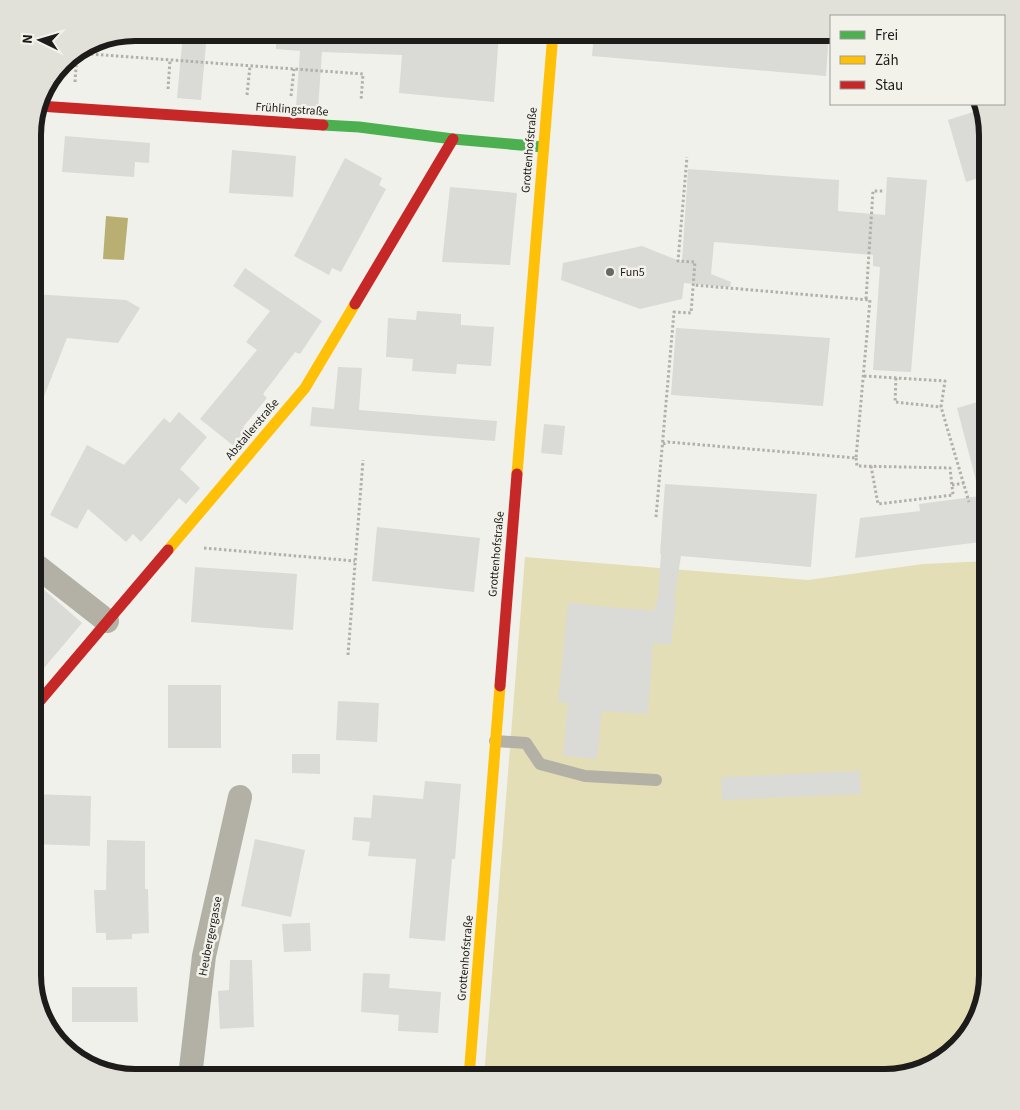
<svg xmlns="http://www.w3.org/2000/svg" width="1020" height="1110" viewBox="0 0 1020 1110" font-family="'Source Sans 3',sans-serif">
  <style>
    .green { fill: #e4deb7 }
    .water { fill: #b9af72 }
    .building { fill: #dadad6 }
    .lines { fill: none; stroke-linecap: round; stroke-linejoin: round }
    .path { stroke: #b2b0a9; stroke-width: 3; stroke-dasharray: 2.5 2.5; stroke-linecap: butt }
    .lane { stroke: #b3b1a6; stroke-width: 12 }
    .street { stroke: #b3b1a6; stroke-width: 24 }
    .fast { stroke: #4caf50; stroke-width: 11 }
    .slow { stroke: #ffc107; stroke-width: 11 }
    .jam { stroke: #c62828; stroke-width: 11 }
    .poi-dot { fill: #676764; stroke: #f3f2ea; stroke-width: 2 }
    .labels { text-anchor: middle; stroke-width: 5; stroke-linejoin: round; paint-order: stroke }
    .street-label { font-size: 12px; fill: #1d1c1a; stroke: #f3f2ea }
    .poi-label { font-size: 12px; fill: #1d1c1a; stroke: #f3f2ea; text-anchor: start }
    .rim { fill: none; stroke: #1d1c1a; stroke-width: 6 }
  </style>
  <rect width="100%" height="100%" fill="#f1f1ec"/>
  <!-- green -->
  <polygon class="green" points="525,557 808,580 923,564 987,561 987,975 977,1020 948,1056 885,1077 484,1077"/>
  <!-- water -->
  <polygon class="water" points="106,216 128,218 124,260 103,259"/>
  <!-- building -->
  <g class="building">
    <polygon points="183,33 207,33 201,100 177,98"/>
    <polygon points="276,33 499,33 494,102 399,93 402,55 322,52 318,109 296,107 300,51 276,49"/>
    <polygon points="594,33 829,33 826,76 592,56"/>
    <polygon points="979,110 988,135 988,175 966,182 948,120"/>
    <polygon points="65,136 150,143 149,163 135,162 134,177 62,172"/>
    <polygon points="232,150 296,156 293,197 229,193"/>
    <polygon points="345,158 382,178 379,185 386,189 341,272 332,268 329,275 294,256"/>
    <polygon points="688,169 839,180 838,211 885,215 887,177 927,180 911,372 873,370 880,267 873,266 873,255 714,242 711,274 731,282 730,287 684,283 682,299 640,309 561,280 563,263 642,246 682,262"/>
    <polygon points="450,187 517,193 510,265 442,262"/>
    <polygon points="245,268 322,321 300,354 295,352 263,394 267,398 243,427 248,431 235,447 200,419 257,350 246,342 270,311 233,286"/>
    <polygon points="33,294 126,300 140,308 118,343 67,338 34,422 33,422"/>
    <polygon points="417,311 461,314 461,325 494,327 491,366 457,364 456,374 412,371 413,359 386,357 388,318 416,320"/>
    <polygon points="676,328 830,338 823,406 671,395"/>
    <polygon points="338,367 362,368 359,410 497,421 495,441 310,426 312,407 334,409"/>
    <polygon points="988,399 988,541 855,558 860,518 920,511 919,504 980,496 957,408"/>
    <polygon points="179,412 207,437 180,469 200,488 186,504 179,498 141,542 133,534 126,542 88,509 77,529 50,515 87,445 124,465 164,418 170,423"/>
    <polygon points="544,424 565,426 562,455 541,453"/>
    <polygon points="665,484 817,494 811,567 681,556 674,600 676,600 671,645 653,643 648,714 602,711 597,759 563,756 568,703 558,702 568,603 654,611 658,596 661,554 660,554"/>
    <polygon points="377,527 480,538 474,592 372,581"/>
    <polygon points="195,567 297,574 293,630 191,622"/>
    <polygon points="33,580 82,623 33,681"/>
    <rect x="168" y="685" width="53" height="63"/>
    <polygon points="338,701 379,703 377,742 336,740"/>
    <polygon points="292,754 320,754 320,774 292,773"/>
    <polygon points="860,771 861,794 722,800 721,777"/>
    <polygon points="425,781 461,784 455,859 452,859 445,941 409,938 416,859 368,856 370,842 352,840 354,817 371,818 373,795 423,799"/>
    <polygon points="33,794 91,796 90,846 33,844"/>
    <polygon points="255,839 305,850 291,917 241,906"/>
    <polygon points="107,840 145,841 145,889 148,889 149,933 132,934 132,939 106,940 106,933 96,933 94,890 106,890"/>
    <polygon points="310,923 311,951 284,952 282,924"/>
    <polygon points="230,960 252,960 254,1027 220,1029 218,991 229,990"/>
    <polygon points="363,973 390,974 389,988 441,992 438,1033 398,1031 399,1015 361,1012"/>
    <polygon points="72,987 137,987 138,1022 72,1022"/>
  </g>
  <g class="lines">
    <!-- path -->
    <g class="path">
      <polyline points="76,53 363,74 361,101"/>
      <polyline points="75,82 77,53"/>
      <polyline points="168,89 170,60"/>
      <polyline points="247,95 250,66"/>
      <polyline points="291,96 294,69"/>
      <polyline points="866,299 873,191 883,191"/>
      <polyline points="864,376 945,381 941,407 969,502"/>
      <polyline points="896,378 895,402 941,407"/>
      <polyline points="663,444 668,442 856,458 870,300 693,285"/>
      <polyline points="856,458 857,466 950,468 953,495 878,504 871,466"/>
      <polyline points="952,485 964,483"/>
      <polyline points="656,517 674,312 691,313 695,262 678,261 687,157"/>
      <polyline points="204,548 355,561"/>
      <polyline points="348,655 363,460"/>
    </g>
    <!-- lane -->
    <polyline class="lane" points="495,741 526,743 540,764 585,776 656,780"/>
    <!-- street -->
    <g class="street">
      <polyline points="33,563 107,621"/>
      <polyline points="190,1077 204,956 240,797"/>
    </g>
    <!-- fast -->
    <polyline class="fast" points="323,125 359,127 453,139 543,147"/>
    <!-- slow -->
    <g class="slow">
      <polyline points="517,474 553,33"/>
      <polyline points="168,550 305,388 355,304"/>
      <polyline points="469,1077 500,686"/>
    </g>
    <!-- jam -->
    <g class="jam">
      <polyline points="39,106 323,125"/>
      <polyline points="355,304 453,139"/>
      <polyline points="500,686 517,474"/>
      <polyline points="33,709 168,550"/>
    </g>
  </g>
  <!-- markers -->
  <circle class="poi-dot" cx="610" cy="272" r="5"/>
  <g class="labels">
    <!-- street labels -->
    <g class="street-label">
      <text transform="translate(292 109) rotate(4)" y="4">Frühlingstraße</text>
      <text transform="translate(529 150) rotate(-85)" y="4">Grottenhofstraße</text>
      <text transform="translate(252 429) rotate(-50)" y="4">Abstallerstraße</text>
      <text transform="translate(496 554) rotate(-85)" y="4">Grottenhofstraße</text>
      <text transform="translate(210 936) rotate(-79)" y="4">Heubergergasse</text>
      <text transform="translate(465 958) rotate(-85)" y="4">Grottenhofstraße</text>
    </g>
    <!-- poi labels -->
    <g class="poi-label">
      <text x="620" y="276">Fun5</text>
    </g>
  </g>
  <!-- crop -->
  <path d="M0 0H1020V1110H0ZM135 41H885A94 94 0 0 1 979 135V975A94 94 0 0 1 885 1069H135A94 94 0 0 1 41 975V135A94 94 0 0 1 135 41Z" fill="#e2e1d9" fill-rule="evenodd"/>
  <path class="rim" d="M135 41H885A94 94 0 0 1 979 135V975A94 94 0 0 1 885 1069H135A94 94 0 0 1 41 975V135A94 94 0 0 1 135 41Z"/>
  <!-- legend -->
  <rect x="830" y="15" width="175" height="90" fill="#f3f2ea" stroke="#9d9c97"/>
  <rect x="840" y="31" width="25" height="8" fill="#4caf50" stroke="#9d9c97"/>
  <text x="875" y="40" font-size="15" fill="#1d1c1a">Frei</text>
  <rect x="840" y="56" width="25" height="8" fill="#ffc107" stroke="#9d9c97"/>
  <text x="875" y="65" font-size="15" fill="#1d1c1a">Zäh</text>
  <rect x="840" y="81" width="25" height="8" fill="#c62828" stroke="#9d9c97"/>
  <text x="875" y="90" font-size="15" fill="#1d1c1a">Stau</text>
  <!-- north arrow -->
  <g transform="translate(40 40) rotate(275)" stroke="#f3f2ea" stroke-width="4" paint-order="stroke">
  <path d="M0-4L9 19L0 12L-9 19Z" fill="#1d1c1a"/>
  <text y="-8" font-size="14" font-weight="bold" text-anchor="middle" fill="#1d1c1a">N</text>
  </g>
</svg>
